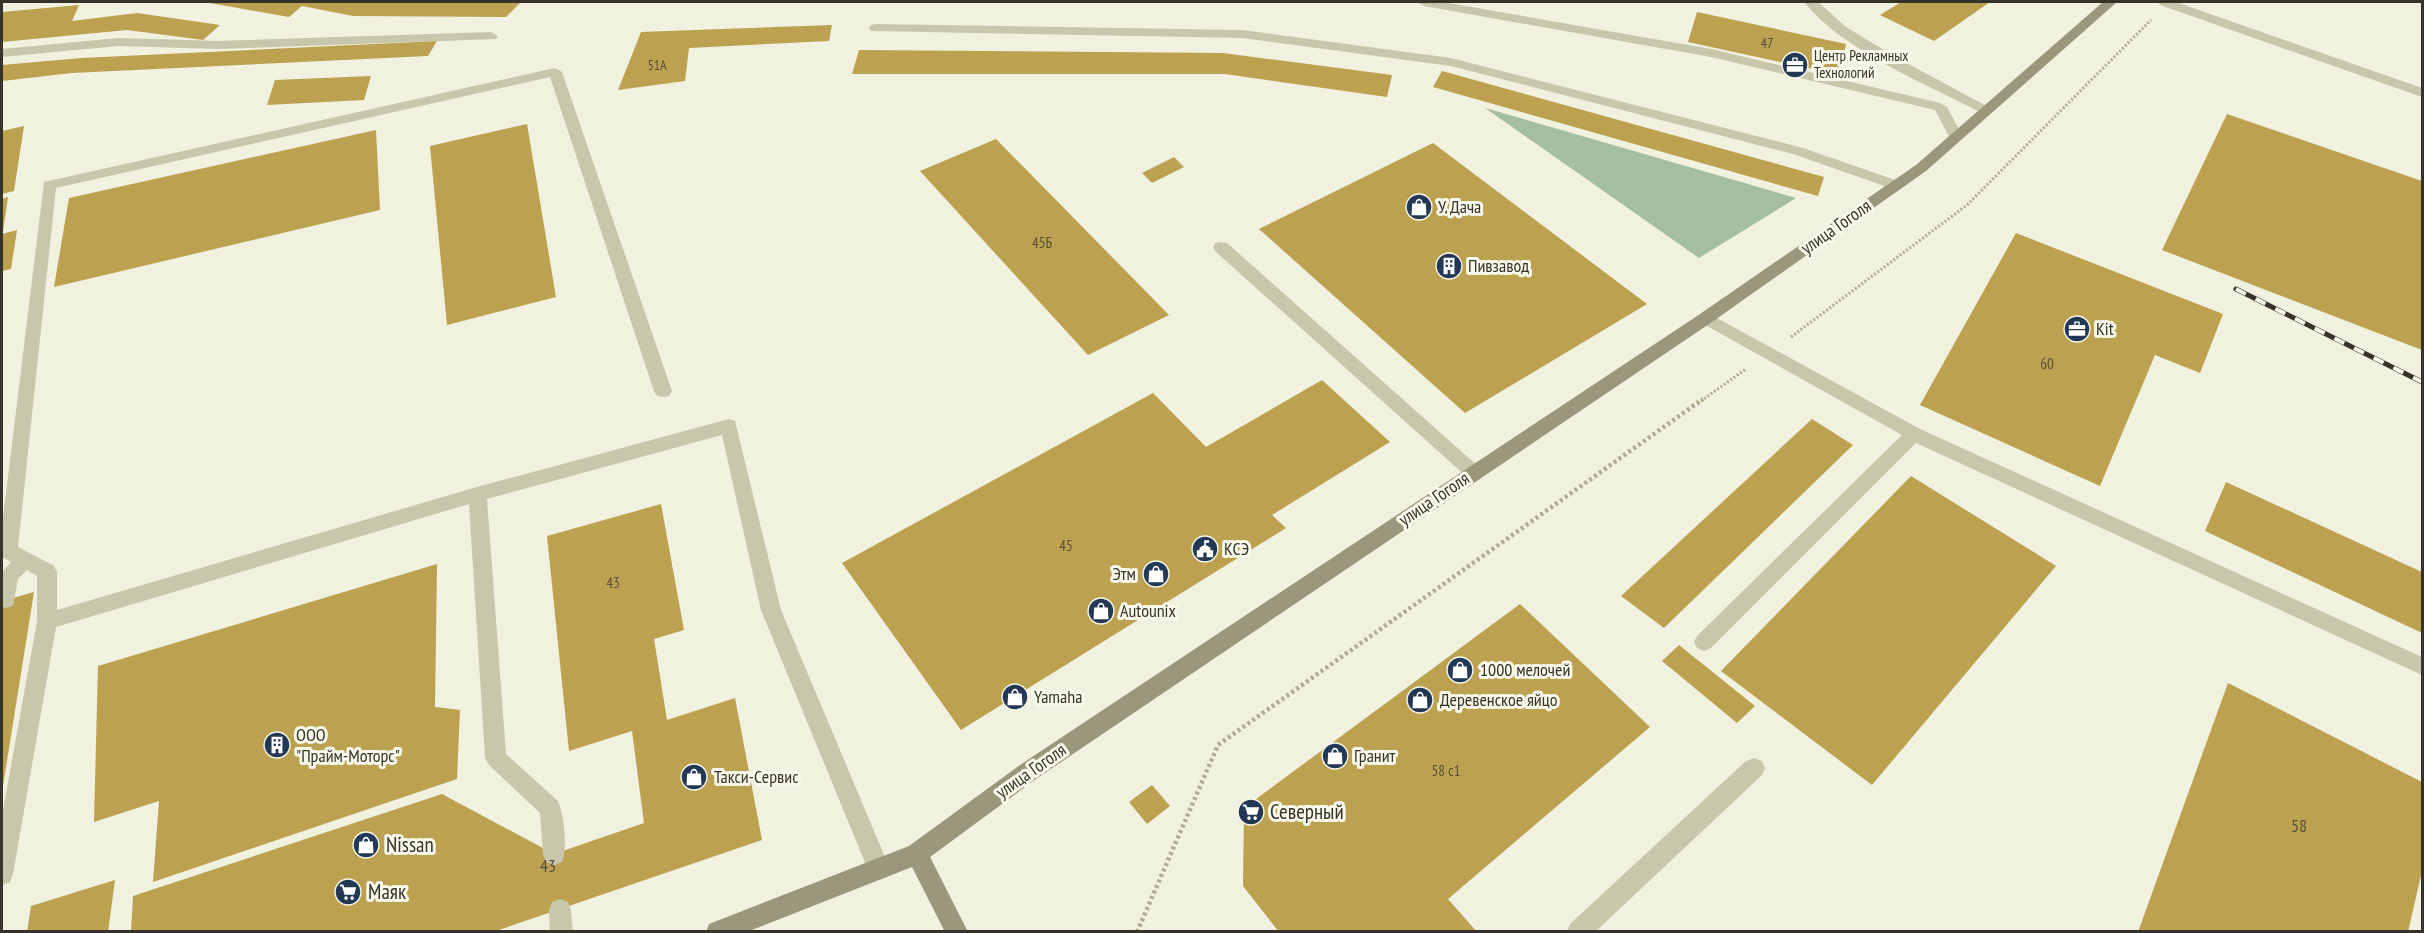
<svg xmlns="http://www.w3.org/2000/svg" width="2424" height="933" viewBox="0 0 2424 933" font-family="'PT Sans Narrow',sans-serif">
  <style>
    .green { fill: #a4bf9f }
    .building { fill: #bca151 }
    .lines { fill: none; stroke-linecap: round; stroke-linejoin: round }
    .path-far1 { stroke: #afad91; stroke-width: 3; stroke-dasharray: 2 2; stroke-linecap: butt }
    .path { stroke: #afad91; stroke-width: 4.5; stroke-dasharray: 3 3; stroke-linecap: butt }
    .lane { fill: #c8c7ab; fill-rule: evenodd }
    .secondary { fill: #9b977c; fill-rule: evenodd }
    .rail-casing { stroke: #36342a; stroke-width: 5 }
    .rail { stroke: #f8f9ea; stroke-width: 4; stroke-dasharray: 11; stroke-linecap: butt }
    .labels { text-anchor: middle; stroke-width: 6; stroke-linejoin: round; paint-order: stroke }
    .far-number-label { font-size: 14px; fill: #584f34 }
    .far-poi-label { font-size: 15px; fill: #36342a; stroke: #f8f9ea; text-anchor: start }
    .number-label { font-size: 15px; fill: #584f34 }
    .poi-label { font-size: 18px; fill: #36342a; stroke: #f8f9ea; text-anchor: start }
    .street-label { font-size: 18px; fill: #36342a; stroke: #f8f9ea }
    .near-number-label { font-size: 18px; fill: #584f34 }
    .near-poi-label { font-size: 21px; fill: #36342a; stroke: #f8f9ea; text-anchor: start }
  </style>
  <rect width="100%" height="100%" fill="#f0f1de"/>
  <!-- green -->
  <polygon class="green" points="1485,108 1796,198 1699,258"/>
  <!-- building -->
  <g class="building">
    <polygon points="204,2 521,2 506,17 353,16 302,6 289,17"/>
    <polygon points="1901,2 1990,2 1934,41 1880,15"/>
    <polygon points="79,5 72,21 137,13 220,25 203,40 127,30 2,42 2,12"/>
    <polygon points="1697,12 1846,44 1840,75 1688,42"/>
    <polygon points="832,25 829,41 689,48 685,81 618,90 641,32"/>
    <polygon points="437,41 428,56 72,73 2,81 2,65 81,58"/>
    <polygon points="859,50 1223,53 1392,75 1387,97 1225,74 852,74"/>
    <polygon points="1442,71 1824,177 1818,196 1433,87"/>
    <polygon points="371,76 364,100 267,105 275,80"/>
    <polygon points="2227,114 2422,181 2422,350 2162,250"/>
    <polygon points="527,124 556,297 447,325 430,146"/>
    <polygon points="24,126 14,191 2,194 2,131"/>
    <polygon points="376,130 380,210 54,287 69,198"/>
    <polygon points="996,139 1169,315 1088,355 920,171"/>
    <polygon points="1433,143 1647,304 1465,413 1259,229"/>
    <polygon points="1174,157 1184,167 1152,183 1142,173"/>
    <polygon points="8,197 3,231 2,231 2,199"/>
    <polygon points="17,230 11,269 2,271 2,234"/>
    <polygon points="2016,233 2223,314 2200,373 2155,355 2100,486 1920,405"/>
    <polygon points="1322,380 1390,442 1272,515 1286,528 961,730 842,563 1153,393 1206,447"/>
    <polygon points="1812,419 1853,445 1664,628 1621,596"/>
    <polygon points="1911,476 2056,566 1872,785 1721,671"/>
    <polygon points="2226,482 2422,572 2422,633 2205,531"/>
    <polygon points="661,504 684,630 654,639 667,720 735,698 762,840 493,932 131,932 133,896 442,794 554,854 644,823 632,731 569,751 547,536"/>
    <polygon points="437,564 435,707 460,710 457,779 153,882 159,801 94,822 98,666"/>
    <polygon points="34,592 3,786 2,786 2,601"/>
    <polygon points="1520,604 1650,727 1448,899 1477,932 1279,932 1243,886 1244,808"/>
    <polygon points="1679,645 1755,706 1737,723 1662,661"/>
    <polygon points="2228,683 2422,782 2422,871 2408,932 2138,932"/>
    <polygon points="1152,785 1170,806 1147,824 1129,802"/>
    <polygon points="115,880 108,932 27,932 31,906"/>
  </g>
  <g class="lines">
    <!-- path-far1 -->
    <g class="path-far1">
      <polyline points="1791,337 1967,205 2151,20"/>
      <polyline points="1701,401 1746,369"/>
    </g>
    <!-- path -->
    <polyline class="path" points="1137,932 1218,745 1703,399"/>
    <!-- lane -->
    <g class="lane">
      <polygon points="1417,2 1443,2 1711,49 1940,103 1947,107 1963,137 1961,140 1951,140 1935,110 1711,57 1424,6"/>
      <path d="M 1804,2 L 1818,2 L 1846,27 L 1899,59 L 1994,110 L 1987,114 L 1982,113 C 1928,85 1842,50 1804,2 Z"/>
      <polygon points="2158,2 2176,2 2422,88 2422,97 2160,5"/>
      <polygon points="876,24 1242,30 1451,58 1803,148 1901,182 1903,185 1896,190 1793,154 1451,66 1242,38 871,31 869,28 871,25"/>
      <polygon points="491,32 498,36 496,39 218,49 118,46 2,57 2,49 118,38 218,41"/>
      <path d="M 555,68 L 562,72 L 672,391 L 669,396 L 663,397 L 657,396 L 654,391 L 550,77 L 56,188 L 18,547 L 54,566 L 57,572 L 57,610 L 477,487 L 729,419 L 735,421 L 781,610 L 890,869 L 887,877 L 879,880 L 871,877 L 761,610 L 722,435 L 487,499 L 506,754 L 558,801 C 564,816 568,847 562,862 L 554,865 L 546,862 L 543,854 L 540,813 L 489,765 L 485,758 L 469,504 L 56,627 L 13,874 L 10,882 L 2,885 L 2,816 L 37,621 L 37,576 L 27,570 L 18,579 L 13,606 L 6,608 L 2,607 L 2,572 L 11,562 L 2,557 L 2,526 L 44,182 Z"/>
      <polygon points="1221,242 1227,243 1480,468 1483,473 1480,478 1474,480 1468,478 1215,251 1213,247 1215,243"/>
      <polygon points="1706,312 1920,429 2422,657 2422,675 1916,443 1711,648 1704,651 1697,648 1694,642 1697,636 1902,435 1700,322 1698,318 1700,314"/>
      <polygon points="1754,758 1762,761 1765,768 1762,775 1595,932 1567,932 1570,924 1746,761"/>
      <polygon points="560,899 568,902 571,910 573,932 550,932 549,910 552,902"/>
    </g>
    <!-- secondary -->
    <polygon class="secondary" points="2103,2 2117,2 1926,171 1712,322 1036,779 930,857 968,932 945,932 912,867 747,932 706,932 709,924 909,846 1020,765 1700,314 1916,165"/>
    <defs>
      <polyline id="rail" points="2236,289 2422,382"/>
    </defs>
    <!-- rail casing -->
    <use href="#rail" class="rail-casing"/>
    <!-- rail -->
    <use href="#rail" class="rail"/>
  </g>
  <!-- icons -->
  <defs>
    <symbol id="office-disc" viewBox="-11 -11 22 22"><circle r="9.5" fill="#223855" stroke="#f8f9ea"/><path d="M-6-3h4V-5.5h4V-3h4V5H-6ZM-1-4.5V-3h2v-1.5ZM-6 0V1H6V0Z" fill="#fff"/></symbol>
    <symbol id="shop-disc" viewBox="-11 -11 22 22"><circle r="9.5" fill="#223855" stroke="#f8f9ea"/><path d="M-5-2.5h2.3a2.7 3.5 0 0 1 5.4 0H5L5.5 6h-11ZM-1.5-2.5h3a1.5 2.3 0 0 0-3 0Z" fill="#fff"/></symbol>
    <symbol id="building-disc" viewBox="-11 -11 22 22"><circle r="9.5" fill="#223855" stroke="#f8f9ea"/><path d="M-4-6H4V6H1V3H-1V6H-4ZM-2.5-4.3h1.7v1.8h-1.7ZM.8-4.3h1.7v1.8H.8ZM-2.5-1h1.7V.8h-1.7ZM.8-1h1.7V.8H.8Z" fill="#fff"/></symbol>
    <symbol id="civic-disc" viewBox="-11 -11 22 22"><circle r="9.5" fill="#223855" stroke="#f8f9ea"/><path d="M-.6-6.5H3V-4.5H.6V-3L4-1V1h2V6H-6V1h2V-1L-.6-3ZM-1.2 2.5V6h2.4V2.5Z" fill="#fff"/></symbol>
    <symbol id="supermarket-disc" viewBox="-11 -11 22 22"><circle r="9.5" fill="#223855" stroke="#f8f9ea"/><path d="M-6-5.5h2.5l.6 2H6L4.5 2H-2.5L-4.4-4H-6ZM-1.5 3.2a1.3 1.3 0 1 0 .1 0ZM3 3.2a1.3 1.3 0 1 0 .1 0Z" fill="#fff"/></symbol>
  </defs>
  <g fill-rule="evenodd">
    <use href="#office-disc" x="1780" y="50" width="30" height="30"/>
    <use href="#shop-disc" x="1404" y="192" width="30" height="30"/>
    <use href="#building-disc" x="1434" y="251" width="30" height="30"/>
    <use href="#office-disc" x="2062" y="314" width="30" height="30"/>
    <use href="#civic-disc" x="1190" y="534" width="30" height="30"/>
    <use href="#shop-disc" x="1141" y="559" width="30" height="30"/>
    <use href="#shop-disc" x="1086" y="596" width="30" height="30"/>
    <use href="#shop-disc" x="1445" y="655" width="30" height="30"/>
    <use href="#shop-disc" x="1000" y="682" width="30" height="30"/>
    <use href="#shop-disc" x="1405" y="685" width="30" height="30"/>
    <use href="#building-disc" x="262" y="730" width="30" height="30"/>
    <use href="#shop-disc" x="1320" y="741" width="30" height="30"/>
    <use href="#shop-disc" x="679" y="762" width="30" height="30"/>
    <use href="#supermarket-disc" x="1236" y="797" width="30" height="30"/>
    <use href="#shop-disc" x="351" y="830" width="30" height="30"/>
    <use href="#supermarket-disc" x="333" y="877" width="30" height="30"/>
  </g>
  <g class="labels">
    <!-- far-number labels -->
    <g class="far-number-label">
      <text x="1767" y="48">47</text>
      <text x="657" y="70">51А</text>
    </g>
    <!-- far-poi labels -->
    <g class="far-poi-label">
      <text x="1814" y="61">Центр Рекламных<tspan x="1814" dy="17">Технологий</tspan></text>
    </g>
    <!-- number labels -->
    <g class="number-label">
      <text x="1042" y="248">45Б</text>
      <text x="2047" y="369">60</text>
      <text x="1066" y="551">45</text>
      <text x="613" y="588">43</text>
      <text x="1446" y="776">58 с1</text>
    </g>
    <!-- poi labels -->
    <g class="poi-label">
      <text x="1438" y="213">У. Дача</text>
      <text x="1468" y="272">Пивзавод</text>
      <text x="2096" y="335">Kit</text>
      <text x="1224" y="555">КСЭ</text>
      <text x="1136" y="580" text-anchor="end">Этм</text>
      <text x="1120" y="617">Autounix</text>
      <text x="1480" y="676">1000 мелочей</text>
      <text x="1034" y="703">Yamaha</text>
      <text x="1440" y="706">Деревенское яйцо</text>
      <text x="296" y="741">ООО<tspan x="296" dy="21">"Прайм-Моторс"</tspan></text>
      <text x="1354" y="762">Гранит</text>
      <text x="714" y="783">Такси-Сервис</text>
    </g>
    <!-- street labels -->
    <g class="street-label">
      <text transform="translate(1836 227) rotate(-35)" y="6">улица Гоголя</text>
      <text transform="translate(1434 499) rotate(-34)" y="6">улица Гоголя</text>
      <text transform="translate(1031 771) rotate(-35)" y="6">улица Гоголя</text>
    </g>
    <!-- near-number labels -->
    <g class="near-number-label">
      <text x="2299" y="832">58</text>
      <text x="548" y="872">43</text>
    </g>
    <!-- near-poi labels -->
    <g class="near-poi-label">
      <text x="1270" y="819">Северный</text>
      <text x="386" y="852">Nissan</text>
      <text x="368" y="899">Маяк</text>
    </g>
  </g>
  <!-- border -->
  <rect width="2424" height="933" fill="none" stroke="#36342a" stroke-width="6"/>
</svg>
